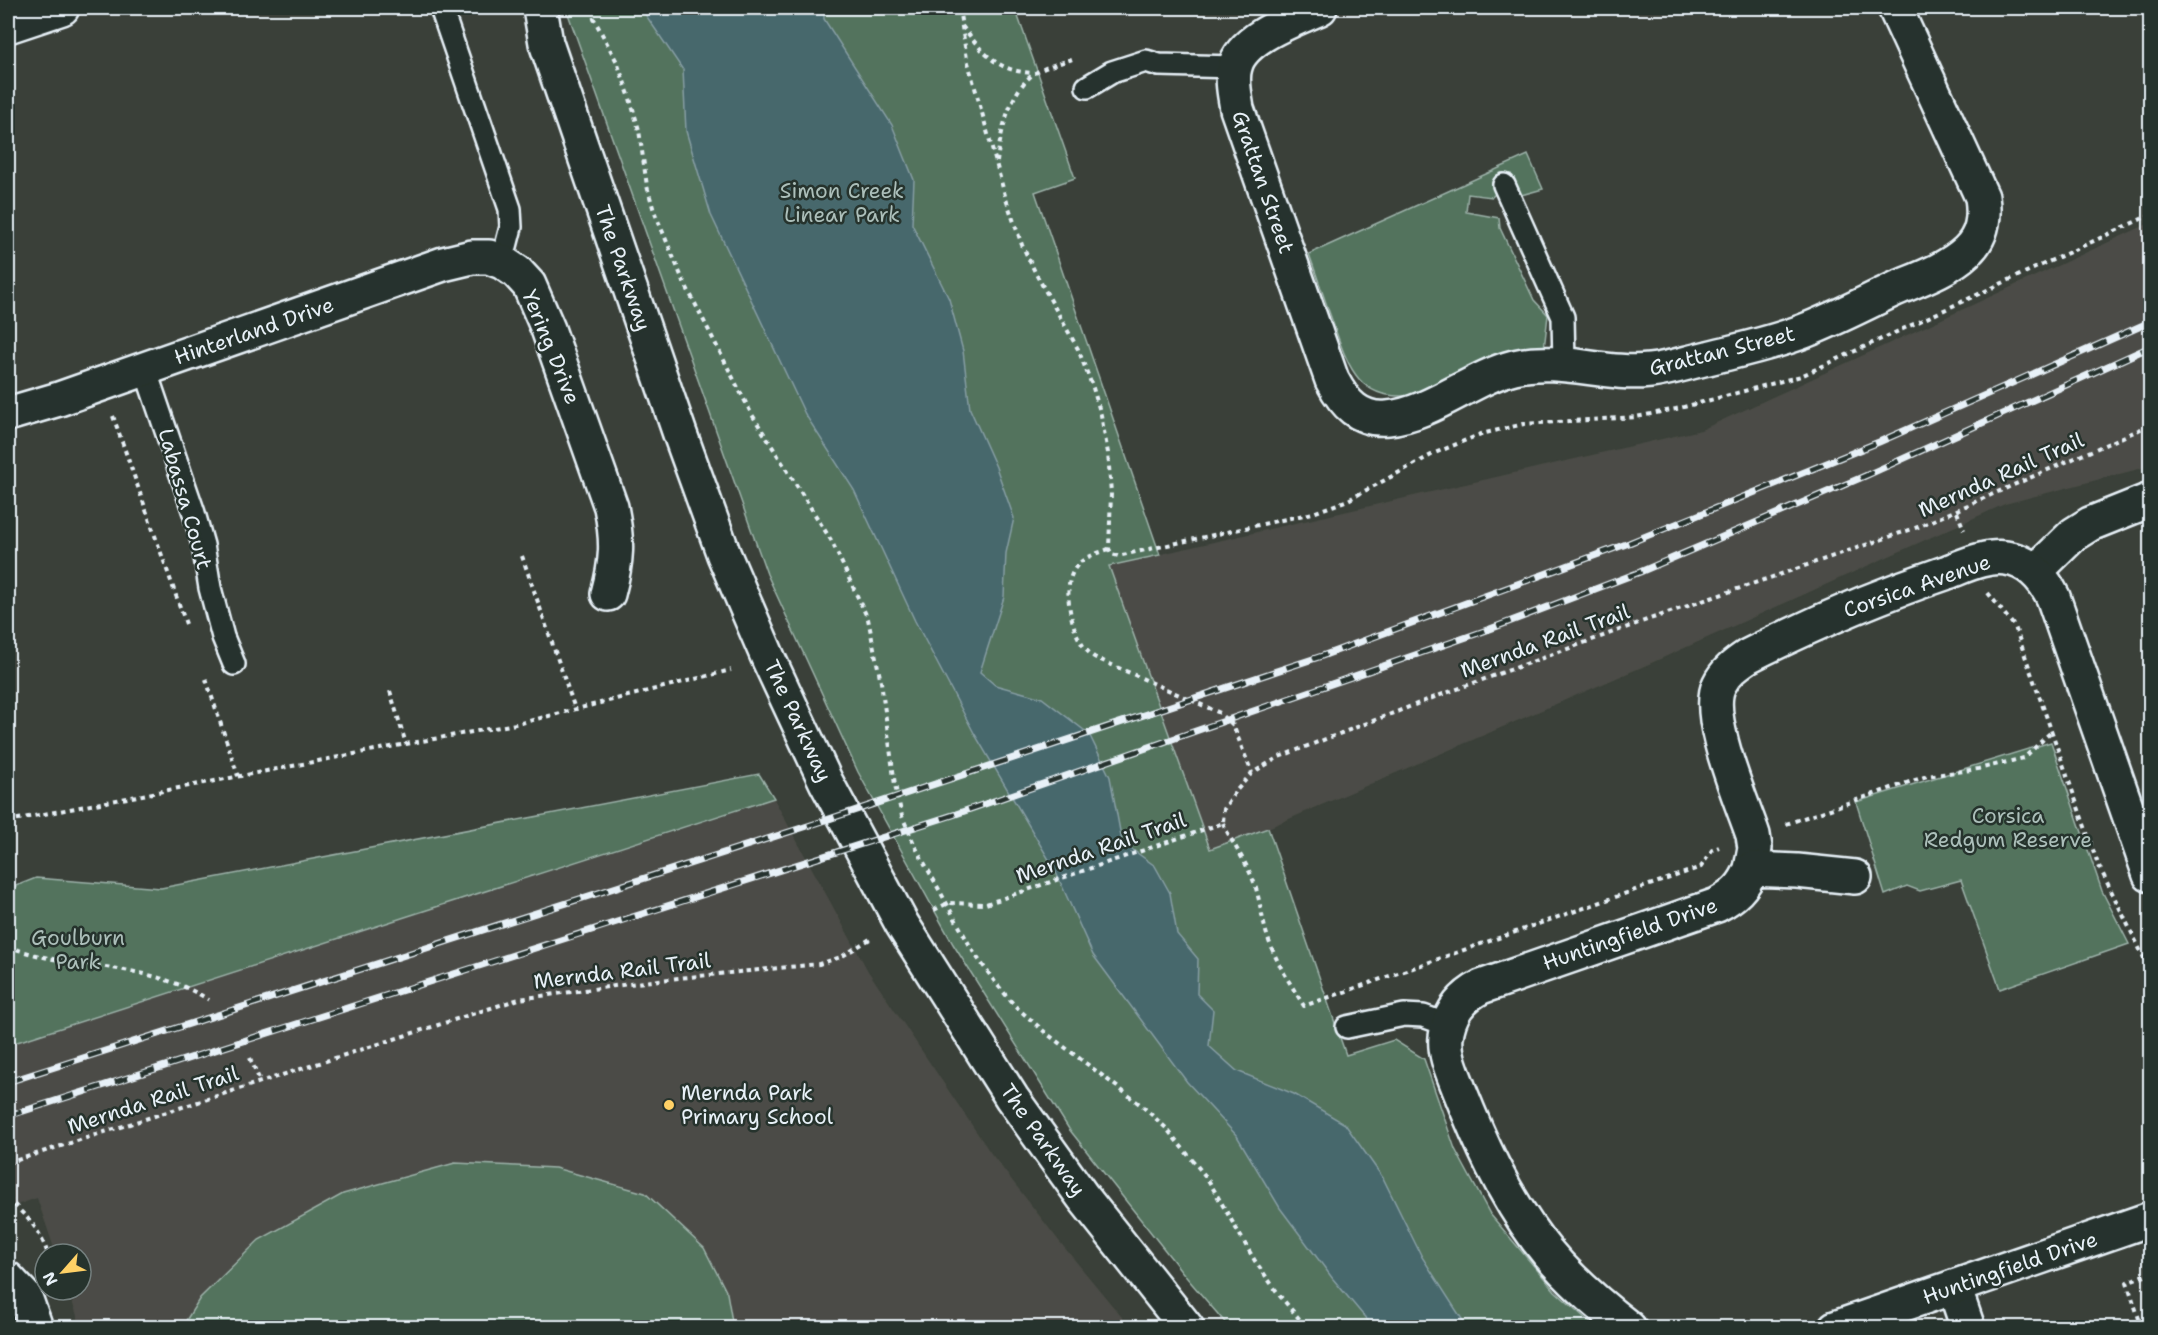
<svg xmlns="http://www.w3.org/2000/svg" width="2158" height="1335" viewBox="0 0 2158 1335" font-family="'Shantell Sans',sans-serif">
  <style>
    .built { fill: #4b4c46 }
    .green { fill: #52735d; stroke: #9db2aa; stroke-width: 1.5 }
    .water { fill: #46676c; stroke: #879ea4; stroke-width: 1.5 }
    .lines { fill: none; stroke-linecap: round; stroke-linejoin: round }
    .lane-casing { stroke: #e8f1f8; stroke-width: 26 }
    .street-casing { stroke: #e8f1f8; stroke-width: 38 }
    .secondary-casing { stroke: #e8f1f8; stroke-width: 38 }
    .path { stroke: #e8f1f8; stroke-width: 4; stroke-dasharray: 4.5 4.5; stroke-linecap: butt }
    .lane { stroke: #26332d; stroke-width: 21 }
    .street { stroke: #26332d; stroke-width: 33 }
    .secondary { stroke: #26332d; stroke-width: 33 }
    .rail-casing { stroke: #e8f1f8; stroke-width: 7 }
    .rail { stroke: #26332d; stroke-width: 4.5; stroke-dasharray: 14; stroke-linecap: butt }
    .poi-dot { fill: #ffd166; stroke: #26332d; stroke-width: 2 }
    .labels { text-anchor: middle; stroke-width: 5; stroke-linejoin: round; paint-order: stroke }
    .street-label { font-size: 21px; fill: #e8f1f8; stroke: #26332d }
    .park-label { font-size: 21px; fill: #acbfba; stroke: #26332d }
    .poi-label { font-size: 21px; fill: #e8f1f8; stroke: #26332d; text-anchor: start }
  </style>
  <rect width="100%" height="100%" fill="#3a4039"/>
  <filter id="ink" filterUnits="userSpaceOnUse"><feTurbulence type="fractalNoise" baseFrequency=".0167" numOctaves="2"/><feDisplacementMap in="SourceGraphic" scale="12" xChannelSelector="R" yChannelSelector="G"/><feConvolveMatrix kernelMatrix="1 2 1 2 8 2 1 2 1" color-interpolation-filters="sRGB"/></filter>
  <g filter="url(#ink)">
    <!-- built -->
    <g class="built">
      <polygon points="2150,223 2150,466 2005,504 1649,664 1268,828 1210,849 1109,566 1701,430"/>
      <polygon points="774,799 868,971 990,1152 1059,1241 1130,1327 81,1327 68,1290 81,1290 81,1254 56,1254 37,1198 8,1208 8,1045"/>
    </g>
    <!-- green -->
    <g class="green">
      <polygon points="566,8 1015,8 1075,178 1035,192 1160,555 1109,566 1210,849 1268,828 1346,1055 1394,1040 1424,1059 1455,1149 1490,1214 1555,1291 1595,1327 1229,1327 1187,1278 1069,1129 953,944 858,772 767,574"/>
      <path d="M 1528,155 L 1543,189 L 1521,195 L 1511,174 L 1492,182 L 1495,194 L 1492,197 L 1468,194 L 1466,212 L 1499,218 L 1500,228 L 1534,300 L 1548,315 L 1544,349 L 1413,395 C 1357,403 1347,363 1332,320 C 1324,298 1317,276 1309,254 Z"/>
      <polygon points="2051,742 2102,891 2129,944 2000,989 1961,880 1920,891 1907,886 1885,895 1856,802"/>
      <polygon points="759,774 774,798 8,1045 8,889 36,878 161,888"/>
      <polygon points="455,1163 555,1168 645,1193 704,1248 727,1293 733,1327 182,1327 200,1298 259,1240 343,1194"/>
    </g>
    <!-- water -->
    <polygon class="water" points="641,8 824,8 824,19 892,125 914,180 912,224 949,299 963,351 970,409 996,467 1014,518 1006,553 1004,597 980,672 995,685 1042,698 1089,734 1110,777 1122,842 1155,866 1170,893 1177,934 1198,959 1197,994 1213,1010 1209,1046 1237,1071 1294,1094 1345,1124 1383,1178 1422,1257 1467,1327 1373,1327 1333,1279 1280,1208 1237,1136 1187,1082 1093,955 1054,868 974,733 915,621 854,490 805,414 711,215 686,131 683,70"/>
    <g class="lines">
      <defs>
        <g id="lane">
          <polyline points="441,8 510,209 511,227 502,262"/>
          <polyline points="1087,87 1112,72 1146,61 1159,65 1235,67"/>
          <polyline points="1504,185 1563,317 1564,364"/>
          <polyline points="145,369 194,513 203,545 210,588 223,637 234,664"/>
          <polyline points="1347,1027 1404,1015 1423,1016 1448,1025"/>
        </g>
        <g id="street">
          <path d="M 1320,8 C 1294,20 1242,37 1235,67 C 1231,80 1235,95 1237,109 L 1332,380 C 1344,403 1359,421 1388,418 C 1431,414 1473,377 1514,367 C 1560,356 1605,376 1650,371 C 1669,369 1689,362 1708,358 C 1740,350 1773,343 1804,331 C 1835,319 1865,303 1895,289 C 1919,279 1948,269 1967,251 C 1983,236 1985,217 1982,197 L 1895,8"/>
          <polyline points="8,26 62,8"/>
          <path d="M 8,414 L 59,399 L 443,264 L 472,257 L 489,257 L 502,262 L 517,272 L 529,285 L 548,329 L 611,507 C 618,542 617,560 608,594"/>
          <polyline points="2036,571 2074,534 2090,524 2150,500"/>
          <path d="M 1751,869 L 1755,848 L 1753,835 C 1742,802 1704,716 1719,685 C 1725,672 1736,664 1748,656 C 1812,624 1877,596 1945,573 C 1964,566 1986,555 2006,558 C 2029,561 2043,577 2053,597 L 2150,875"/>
          <polyline points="8,1279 25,1297 36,1328"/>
          <polyline points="1954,1287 1968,1328"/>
          <path d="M 1629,1328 C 1595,1302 1562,1273 1537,1239 C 1503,1193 1480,1142 1459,1089 C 1453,1073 1444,1054 1446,1037 C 1449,1013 1460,998 1481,987 L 1717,905 C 1734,896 1744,887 1751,869 L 1797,871 L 1855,877"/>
          <polyline points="1835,1328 2150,1219"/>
        </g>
        <polyline id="secondary" points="540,8 546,43 680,434 724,555 769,660 826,782 902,924 1012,1098 1083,1197 1187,1328"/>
      </defs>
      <!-- lane casing -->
      <use href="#lane" class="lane-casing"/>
      <!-- street casing -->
      <use href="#street" class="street-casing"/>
      <!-- secondary casing -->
      <use href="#secondary" class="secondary-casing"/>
      <!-- path -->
      <g class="path">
        <polyline points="592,8 594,19 617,62 629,95 639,130 647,186 654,211 682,278 751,413 831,540 868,619 881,682 895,785 902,816 915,846 974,953 995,982 1015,1006 1046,1033 1141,1105 1166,1128 1207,1178 1255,1261 1280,1296 1307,1328"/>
        <polyline points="959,8 967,59 1006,199 1022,245 1036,274 1078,349 1093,388 1101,415 1108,453 1111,493 1109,549 1112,554 1118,556 1313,513 1348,500 1435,453 1481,434 1524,424 1636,417 1676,409 1801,376 2150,215"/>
        <path d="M 962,26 C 984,54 997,72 1035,73"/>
        <path d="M 997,162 C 1000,134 1010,87 1037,72 C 1048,66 1061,63 1072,59"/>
        <polyline points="113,416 186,624"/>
        <polyline points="1957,512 1964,530"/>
        <path d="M 1109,549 C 1098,553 1083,557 1076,567 C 1062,584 1070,621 1079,639 C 1083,647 1088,652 1094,657 L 1220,713 L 1233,725 L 1252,773"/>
        <polyline points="522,556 575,709"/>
        <polyline points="1988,593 2015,627 2098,864 2150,970"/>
        <polyline points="206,679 238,776"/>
        <polyline points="390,691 406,744"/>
        <polyline points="8,821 406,744 521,723 731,670"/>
        <path d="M 1223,823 C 1232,844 1247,862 1255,885 C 1260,901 1262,919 1267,935 C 1275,961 1290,983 1304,1006 L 1701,867 L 1712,850 L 1719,847"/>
        <polyline points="1786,824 1927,776 1978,769 2024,758 2052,731"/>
        <polyline points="934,910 948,903 986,904 1223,823 1224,809 1235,792 1252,773 1279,757 1435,697 1647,620 1918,527 2150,425"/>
        <path d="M 8,947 C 22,951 38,956 53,959 C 108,969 160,969 209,1000"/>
        <polyline points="250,1058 260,1081"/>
        <polyline points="8,1163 519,999 659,980 819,964 841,957 870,939"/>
        <path d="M 8,1198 C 29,1221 36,1222 48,1254"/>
        <polyline points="2142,1328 2127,1282 2150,1273"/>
      </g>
      <!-- lane -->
      <use href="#lane" class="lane"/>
      <!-- street -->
      <use href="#street" class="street"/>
      <!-- secondary -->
      <use href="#secondary" class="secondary"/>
      <defs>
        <g id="rail">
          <polyline points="8,1082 817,823 1322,656 1629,543 1879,442 2150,322"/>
          <polyline points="8,1116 956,814 1490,629 1640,572 1865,476 2150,347"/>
        </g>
      </defs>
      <!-- rail casing -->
      <use href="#rail" class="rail-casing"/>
      <!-- rail -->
      <use href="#rail" class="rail"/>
    </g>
  </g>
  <!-- markers -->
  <circle class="poi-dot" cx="669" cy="1105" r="6"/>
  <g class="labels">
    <!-- street labels -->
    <g class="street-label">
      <text transform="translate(1263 182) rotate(71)" y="7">Grattan Street</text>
      <text transform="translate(623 268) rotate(71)" y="7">The Parkway</text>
      <text transform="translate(254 331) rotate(-19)" y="7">Hinterland Drive</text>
      <text transform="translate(551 347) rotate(68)" y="7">Yering Drive</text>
      <text transform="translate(1722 351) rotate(-14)" y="7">Grattan Street</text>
      <text transform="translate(2001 475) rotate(-24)" y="7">Mernda Rail Trail</text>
      <text transform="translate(185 499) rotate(74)" y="7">Labassa Court</text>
      <text transform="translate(1917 586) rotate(-19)" y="7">Corsica Avenue</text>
      <text transform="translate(1545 641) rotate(-20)" y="7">Mernda Rail Trail</text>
      <text transform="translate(798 721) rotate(65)" y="7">The Parkway</text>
      <text transform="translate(1101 848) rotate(-19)" y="7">Mernda Rail Trail</text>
      <text transform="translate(1630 934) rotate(-19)" y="7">Huntingfield Drive</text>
      <text transform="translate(622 971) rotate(-7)" y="7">Mernda Rail Trail</text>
      <text transform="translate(153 1100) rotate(-18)" y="7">Mernda Rail Trail</text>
      <text transform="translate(1043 1140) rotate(55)" y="7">The Parkway</text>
      <text transform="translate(2010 1268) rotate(-19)" y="7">Huntingfield Drive</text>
    </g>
    <!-- park labels -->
    <g class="park-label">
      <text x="842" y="198">Simon Creek<tspan x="842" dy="24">Linear Park</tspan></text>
      <text x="2008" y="823">Corsica<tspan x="2008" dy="24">Redgum Reserve</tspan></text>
      <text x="78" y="945">Goulburn<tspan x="78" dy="24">Park</tspan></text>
    </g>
    <!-- poi labels -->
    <g class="poi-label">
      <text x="681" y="1100">Mernda Park<tspan x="681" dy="24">Primary School</tspan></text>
    </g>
  </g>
  <!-- margin -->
  <rect width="2158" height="1335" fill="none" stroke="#26332d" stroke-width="30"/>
  <rect x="15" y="15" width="2128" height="1305" fill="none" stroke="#e8f1f8" stroke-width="2" filter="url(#ink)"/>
  <!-- north arrow -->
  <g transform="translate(63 1272) rotate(242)"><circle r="28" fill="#26332d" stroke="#747f7e" stroke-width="1.5"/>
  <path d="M0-4.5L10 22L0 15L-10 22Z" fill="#ffd166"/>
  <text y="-9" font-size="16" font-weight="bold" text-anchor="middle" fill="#e8f1f8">N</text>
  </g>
</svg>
